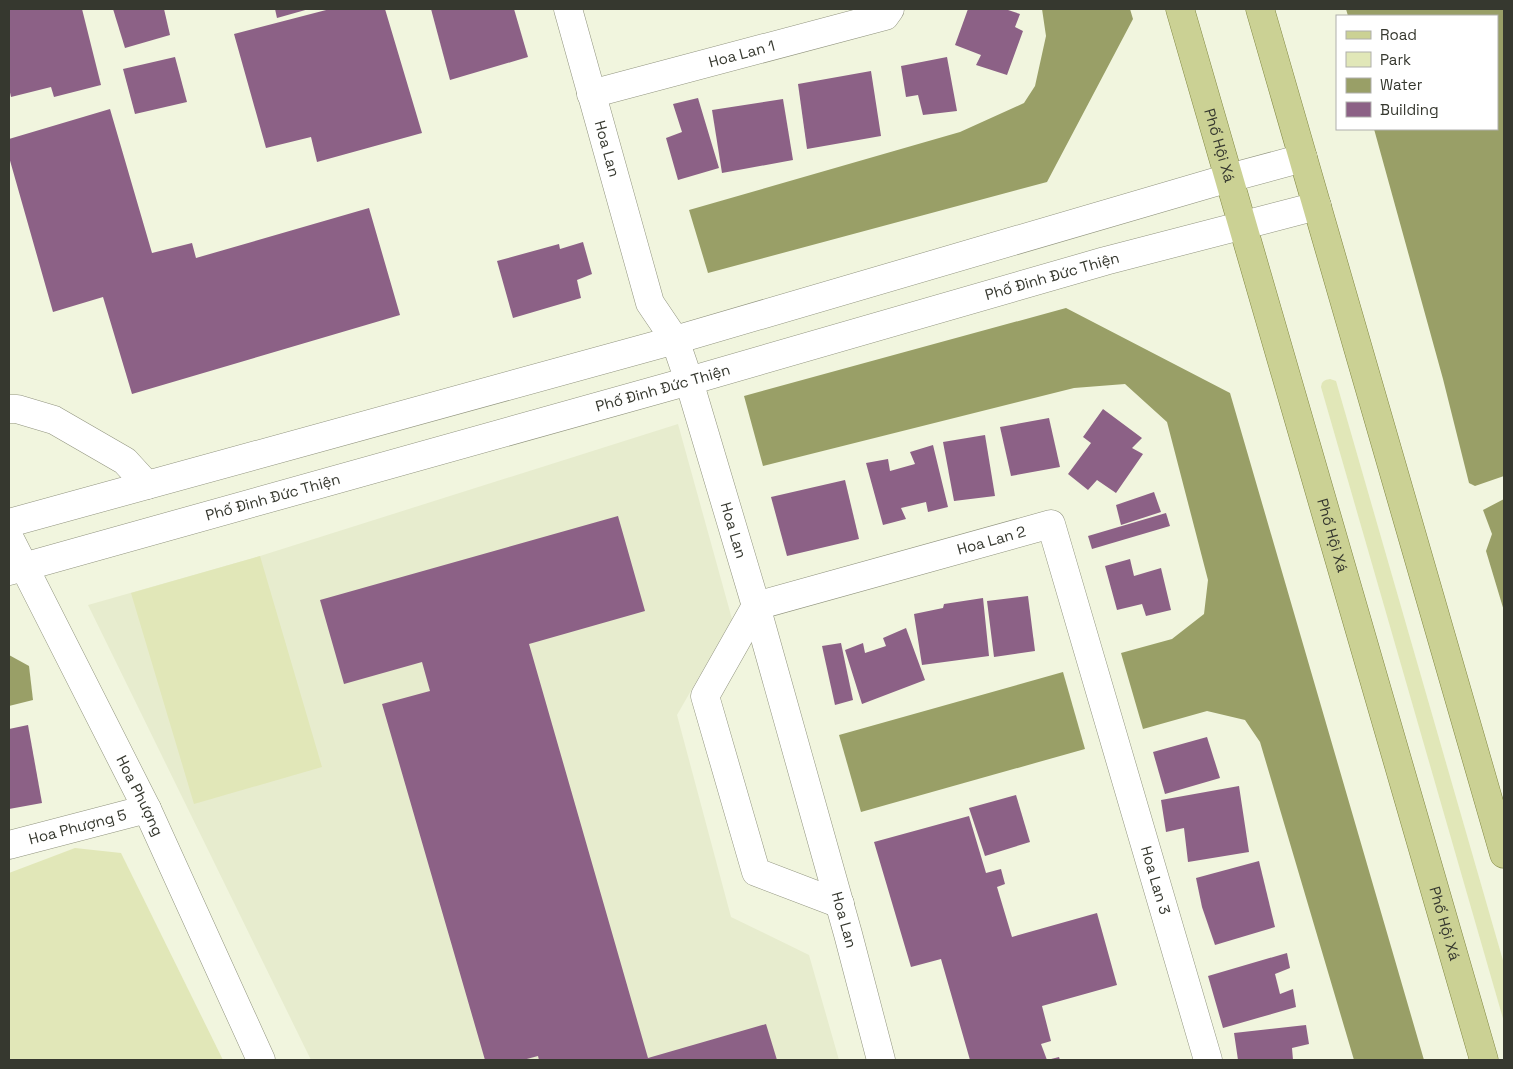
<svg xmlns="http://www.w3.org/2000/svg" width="1513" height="1069" viewBox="0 0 1513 1069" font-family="'Space Grotesk',sans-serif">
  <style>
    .built { fill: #e7ecce }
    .green { fill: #e1e7b8 }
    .water { fill: #999f67 }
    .building { fill: #8c6186 }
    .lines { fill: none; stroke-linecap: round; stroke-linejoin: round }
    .minor-casing { stroke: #91947f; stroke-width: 29 }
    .major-casing { stroke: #818742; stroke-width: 29 }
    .minor { stroke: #fff; stroke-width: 28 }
    .major { stroke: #cbd194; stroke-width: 28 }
    .labels { text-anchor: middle; stroke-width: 5; stroke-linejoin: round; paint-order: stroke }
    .street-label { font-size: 15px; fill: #36382f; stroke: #fff }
  </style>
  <rect width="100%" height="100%" fill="#f1f5de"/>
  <!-- built -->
  <polygon class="built" points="678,424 732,619 677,715 731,917 809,955 839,1060 311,1060 88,605 260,556"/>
  <!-- green -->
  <g class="green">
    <path d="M 1330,379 L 1336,381 L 1504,964 L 1504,1022 L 1321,387 C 1322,381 1324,380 1330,379 Z"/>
    <polygon points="260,556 322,767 194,804 131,593"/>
    <polygon points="75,848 121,853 223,1060 9,1060 9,873"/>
  </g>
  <!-- water -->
  <g class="water">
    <polygon points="1042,9 1130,9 1133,19 1047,182 708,273 689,210 960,132 1024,103 1035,86 1046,36"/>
    <polygon points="1346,9 1504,9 1504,476 1475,486 1469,483 1443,379 1374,129 1497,129 1497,16 1348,16"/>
    <polygon points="1066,308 1230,393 1424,1060 1354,1060 1260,742 1245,720 1207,711 1143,729 1121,653 1172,639 1204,614 1208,580 1167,422 1125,384 1074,388 763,466 744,396"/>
    <polygon points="1504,499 1504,611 1486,551 1492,534 1483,510"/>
    <polygon points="9,655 29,666 33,700 9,706"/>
    <polygon points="1063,672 1085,749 861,812 839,735"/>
  </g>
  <!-- building -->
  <g class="building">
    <polygon points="9,9 82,9 101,85 54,97 51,87 11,97 9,88"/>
    <polygon points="113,9 164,9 170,35 125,48"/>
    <polygon points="275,9 309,9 277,18"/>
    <polygon points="330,9 385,9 422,133 317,162 311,137 266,148 234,34"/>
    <polygon points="431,9 514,9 528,57 450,80"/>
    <polygon points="968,9 1005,9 1020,14 1015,27 1023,31 1007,75 976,65 981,55 955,45"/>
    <polygon points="175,57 187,102 135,114 123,69"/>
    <polygon points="947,57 957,111 923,115 918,95 906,97 901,66"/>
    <polygon points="871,71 881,136 807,149 798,84"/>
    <polygon points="698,98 719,168 678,180 666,138 682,132 673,104"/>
    <polygon points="783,99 793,160 722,173 712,110"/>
    <polygon points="110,109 152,253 192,243 196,258 369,208 400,315 132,394 103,297 53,312 9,157 9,139"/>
    <polygon points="583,242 592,274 577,280 581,298 513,318 497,261 559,244 560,249"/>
    <polygon points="1103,409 1142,438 1132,448 1143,454 1116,493 1097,480 1088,490 1068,474 1091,443 1083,437"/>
    <polygon points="1049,418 1060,467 1011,476 1000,427"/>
    <polygon points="985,435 995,496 954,501 943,442"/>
    <polygon points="933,445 948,507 928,512 926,502 901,508 906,519 883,525 866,463 888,459 890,471 915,464 910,452"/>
    <polygon points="845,480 859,539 787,556 771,497"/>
    <polygon points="1154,492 1161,512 1121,525 1116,505"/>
    <polygon points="1166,513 1170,526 1092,549 1088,536"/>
    <polygon points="618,516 645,611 529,644 648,1058 766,1024 777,1060 539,1060 538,1056 523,1060 485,1060 382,704 430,691 422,662 344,684 320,600"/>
    <polygon points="1130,559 1134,576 1161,568 1171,610 1146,616 1142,604 1117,610 1105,566"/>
    <polygon points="1028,596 1035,651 994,657 987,601"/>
    <polygon points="983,598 989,656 922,665 914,614 943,608 944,604"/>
    <polygon points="906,628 925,680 862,704 845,650 863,643 865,653 886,646 883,638"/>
    <polygon points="841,643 853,700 835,705 822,646"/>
    <polygon points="28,725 42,803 9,809 9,729"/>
    <polygon points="1207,737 1220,778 1165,794 1153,752"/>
    <polygon points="1239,786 1249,852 1188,862 1184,828 1166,832 1161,800"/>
    <polygon points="1016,795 1030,842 985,856 969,808"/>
    <polygon points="969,816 986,873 1001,869 1005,884 997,887 1012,937 1097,913 1117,985 1042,1006 1051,1041 1041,1044 1047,1060 1059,1057 1060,1060 970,1060 941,959 911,967 874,842"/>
    <polygon points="1259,861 1275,927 1215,945 1202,907 1196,878"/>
    <polygon points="1287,953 1290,968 1275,974 1280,994 1293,989 1296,1007 1223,1028 1208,976"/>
    <polygon points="1306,1025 1309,1044 1292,1048 1293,1060 1238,1060 1234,1033"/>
  </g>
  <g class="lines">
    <defs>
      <g id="minor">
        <path id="s1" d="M 568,9 L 650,303 L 675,340 L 689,381 L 756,606 L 848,934 L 881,1060"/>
        <path id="s2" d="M 591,94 L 885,16 L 890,9"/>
        <polyline points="9,409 17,409 54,420 125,461 147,485"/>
        <polyline points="9,523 675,340 1229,178 1303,158"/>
        <path id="s3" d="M 9,537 L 147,809 L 261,1060"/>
        <path id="s4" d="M 9,571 L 689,381 L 1105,261 L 1317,206"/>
        <path id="s5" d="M 9,845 L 147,809"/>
        <path id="s6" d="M 840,904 L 756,872 L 705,696 L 756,606 L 1051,524 L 1208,1060"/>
      </g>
      <g id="major">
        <path id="s7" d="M 1180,9 L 1484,1060"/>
        <polyline points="1260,9 1504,854"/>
      </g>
    </defs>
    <!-- minor casing -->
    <use href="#minor" class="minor-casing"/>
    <!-- major casing -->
    <use href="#major" class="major-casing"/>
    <!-- minor -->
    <use href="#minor" class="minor"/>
    <!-- major -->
    <use href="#major" class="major"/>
  </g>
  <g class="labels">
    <!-- street labels -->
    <g class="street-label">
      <text dy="5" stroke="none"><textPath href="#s2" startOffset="156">Hoa Lan 1</textPath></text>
      <text dy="5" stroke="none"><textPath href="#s7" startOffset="142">Phố Hội Xá</textPath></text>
      <text dy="5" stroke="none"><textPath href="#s1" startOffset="145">Hoa Lan</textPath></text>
      <text dy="5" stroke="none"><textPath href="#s4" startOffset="1084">Phố Đinh Đức Thiện</textPath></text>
      <text dy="5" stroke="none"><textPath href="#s4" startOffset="679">Phố Đinh Đức Thiện</textPath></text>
      <text dy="5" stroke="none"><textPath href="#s4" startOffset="274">Phố Đinh Đức Thiện</textPath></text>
      <text dy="5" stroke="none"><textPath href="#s1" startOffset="549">Hoa Lan</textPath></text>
      <text dy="5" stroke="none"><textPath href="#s7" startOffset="548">Phố Hội Xá</textPath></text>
      <text dy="5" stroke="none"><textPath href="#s6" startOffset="621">Hoa Lan 2</textPath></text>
      <text dy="5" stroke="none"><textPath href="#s3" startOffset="290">Hoa Phượng</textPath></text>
      <text dy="5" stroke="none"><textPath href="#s5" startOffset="71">Hoa Phượng 5</textPath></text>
      <text dy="5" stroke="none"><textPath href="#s6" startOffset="1054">Hoa Lan 3</textPath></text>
      <text dy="5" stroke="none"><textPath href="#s1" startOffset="954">Hoa Lan</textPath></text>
      <text dy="5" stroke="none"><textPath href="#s7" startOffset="952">Phố Hội Xá</textPath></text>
    </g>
  </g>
  <!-- border -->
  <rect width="1513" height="1069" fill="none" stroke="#36382f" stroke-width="20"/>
  <!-- legend -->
  <rect x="1336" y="15" width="162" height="115" fill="#ffffff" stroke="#afafac"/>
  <rect x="1346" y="31" width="25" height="8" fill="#cbd194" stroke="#afafac"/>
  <text x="1380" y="40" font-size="15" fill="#36382f">Road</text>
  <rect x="1346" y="52" width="25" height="15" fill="#e1e7b8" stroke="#afafac"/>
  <text x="1380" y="65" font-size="15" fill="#36382f">Park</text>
  <rect x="1346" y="78" width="25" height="15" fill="#999f67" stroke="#afafac"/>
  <text x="1380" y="90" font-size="15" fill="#36382f">Water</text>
  <rect x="1346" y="102" width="25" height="15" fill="#8c6186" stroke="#afafac"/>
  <text x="1380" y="115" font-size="15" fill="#36382f">Building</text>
</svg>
